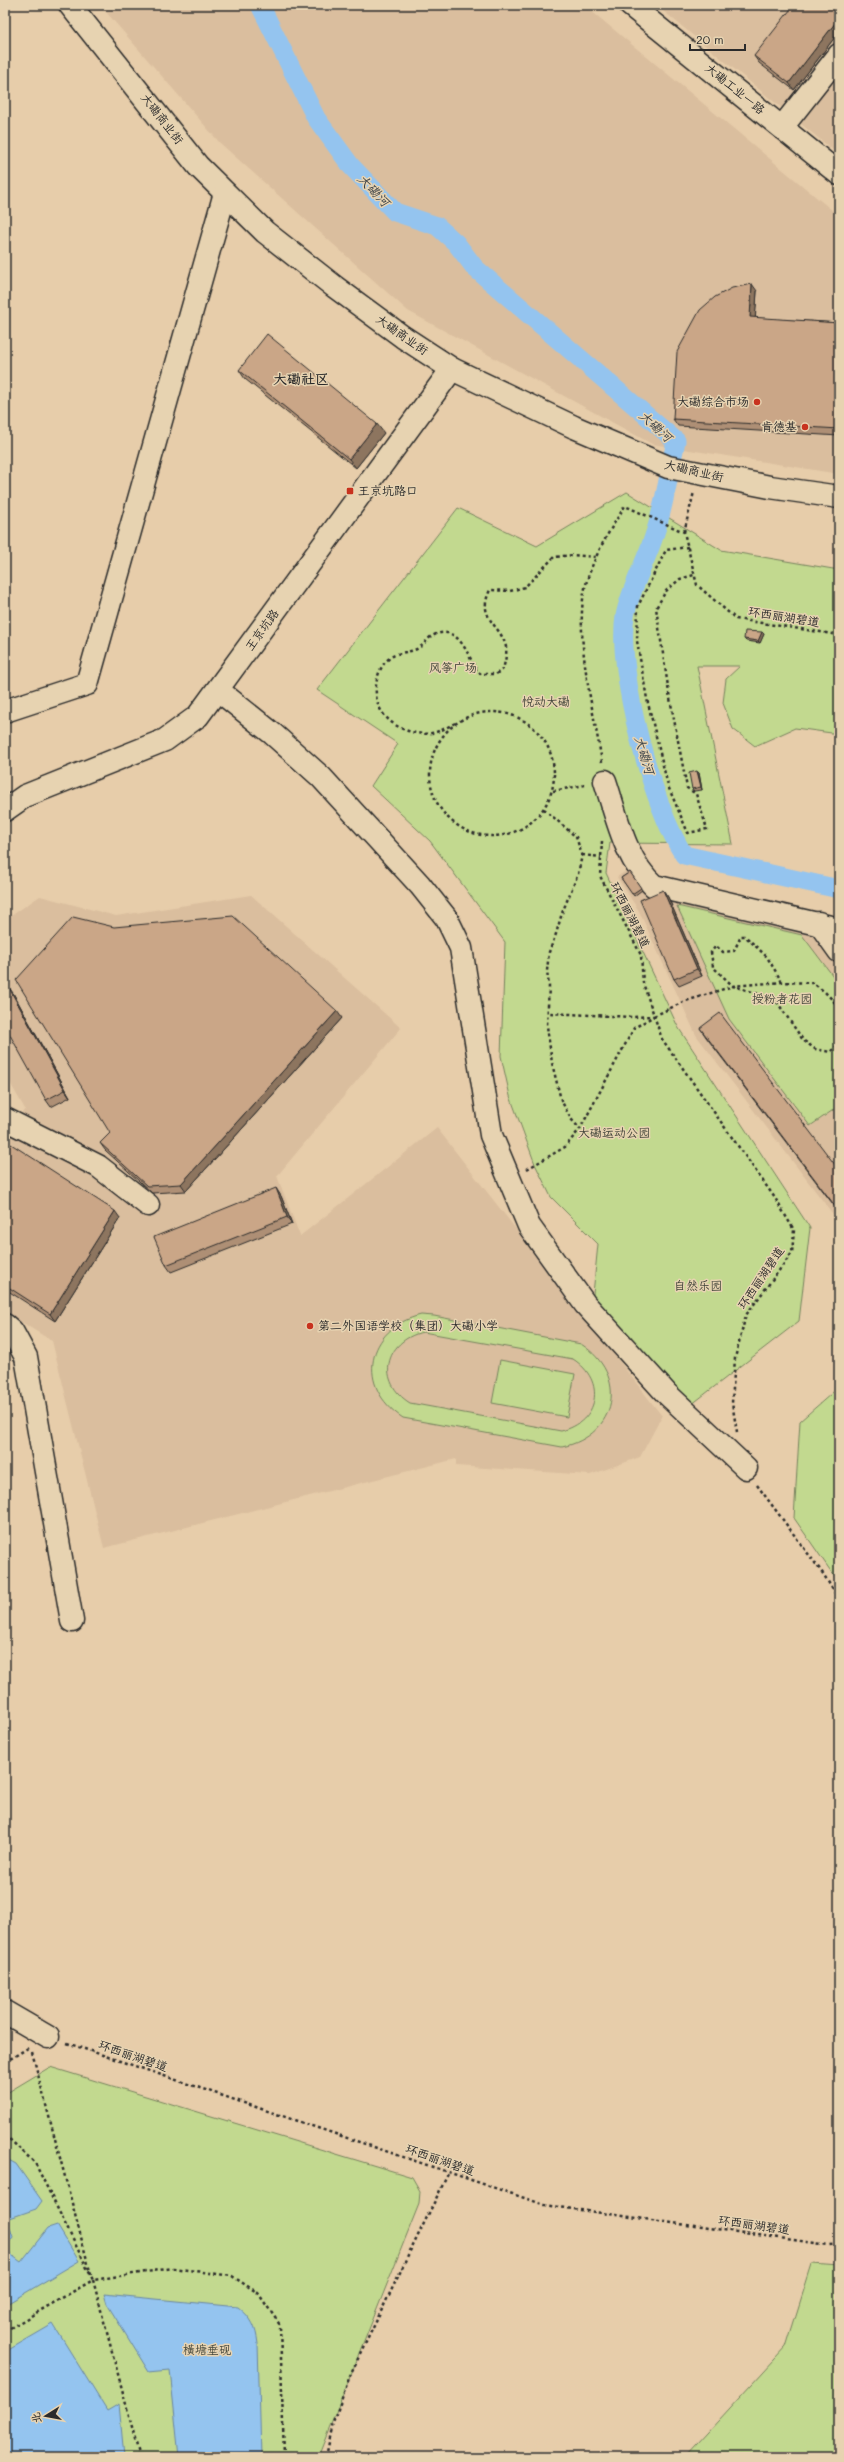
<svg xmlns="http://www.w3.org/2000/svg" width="844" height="2462" viewBox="0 0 844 2462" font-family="Mali,'LXGW WenKai TC',sans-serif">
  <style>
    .built { fill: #dabe9e }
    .green { fill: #c2d98f; stroke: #76825d; fill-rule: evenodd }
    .water { fill: #94c4ef; stroke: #6a87a1 }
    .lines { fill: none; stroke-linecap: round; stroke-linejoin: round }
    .canal { stroke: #94c4ef; stroke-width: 19 }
    .minor-casing { stroke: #2b2b2b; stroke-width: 25 }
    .path { stroke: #2b2b2b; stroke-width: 2.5; stroke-dasharray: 3 3; stroke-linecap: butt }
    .minor { stroke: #e7d3b1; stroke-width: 22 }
    .wall { fill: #ae8f74; stroke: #2b2b2b }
    .shaded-wall { fill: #8d745e; stroke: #2b2b2b }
    .building { fill: #caa687; stroke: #2b2b2b }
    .poi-dot { fill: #c8321e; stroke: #e7d3b1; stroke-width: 1.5 }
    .labels { text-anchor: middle; stroke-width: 3; stroke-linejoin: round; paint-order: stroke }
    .street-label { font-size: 12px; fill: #2b2b2b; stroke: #e7d3b1 }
    .poi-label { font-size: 12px; fill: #2b2b2b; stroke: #e7d3b1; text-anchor: end }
    .park-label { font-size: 12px; fill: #42453a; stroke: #e7d3b1 }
    .water-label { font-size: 13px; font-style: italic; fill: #3b4248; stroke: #e7d3b1 }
    .quarter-label { font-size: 14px; font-weight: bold; fill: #2b2b2b; stroke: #e7d3b1 }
  </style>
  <rect width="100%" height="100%" fill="#e7cdaa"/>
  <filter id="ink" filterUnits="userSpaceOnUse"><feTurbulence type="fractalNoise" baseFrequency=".025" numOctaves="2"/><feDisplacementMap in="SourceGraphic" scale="8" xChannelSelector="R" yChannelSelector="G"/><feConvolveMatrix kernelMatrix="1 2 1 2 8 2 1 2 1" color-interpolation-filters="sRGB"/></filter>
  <g filter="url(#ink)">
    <!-- built -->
    <g class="built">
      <polygon points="100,5 584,5 839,216 839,474 652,444 408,311 220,143"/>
      <polygon points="656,5 839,5 839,155"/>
      <polygon points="642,860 665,879 839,917 839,984 802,935 810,1126 839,1106 839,1222 696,1035 639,911 617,877"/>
      <polygon points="251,895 401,1028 277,1176 300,1236 437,1128 662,1416 640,1457 590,1475 456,1466 456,1459 104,1548 52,1341 5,1312 5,1135 25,1109 5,1074 5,920 40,896 116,916"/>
    </g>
    <!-- green -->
    <g class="green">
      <polygon points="627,492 721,550 839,570 839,734 795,728 755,746 733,729 723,703 726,679 740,666 697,666 733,844 610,843 606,873 678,1027 810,1228 799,1321 687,1408 592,1304 598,1244 551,1197 535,1164 510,1096 501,1056 505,942 430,841 371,786 398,744 317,690 458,508 537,546"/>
      <polygon points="677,906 802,935 839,984 839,1106 810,1126 729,1019"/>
      <path d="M 421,1315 L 434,1316 L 581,1344 C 629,1375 618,1435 562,1447 L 403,1418 C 355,1387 366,1328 421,1315 ZM 423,1332 L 573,1359 C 607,1381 599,1422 561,1431 L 410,1403 C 376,1382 384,1341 423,1332 Z"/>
      <polygon points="500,1360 575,1374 567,1417 492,1403"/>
      <polygon points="839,1387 839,1583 794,1518 800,1421"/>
      <polygon points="50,2067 412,2177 420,2191 419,2204 318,2457 5,2457 5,2094"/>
      <polygon points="812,2264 839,2266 839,2457 685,2457 786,2347"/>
    </g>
    <!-- water -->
    <g class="water">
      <polygon points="5,2158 16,2164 42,2201 36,2209 7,2219 13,2237 5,2248"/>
      <polygon points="57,2225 79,2261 5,2305 5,2250 21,2262 48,2228"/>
      <path d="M 104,2294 L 238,2307 C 252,2318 256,2327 258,2344 L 261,2457 L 179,2457 L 170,2370 L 149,2372 L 107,2304 Z"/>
      <polygon points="53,2324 107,2411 119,2404 124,2457 5,2457 5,2352"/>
    </g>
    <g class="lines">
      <!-- canal -->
      <path class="canal" d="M 260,5 L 316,118 L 351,166 L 395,212 L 437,226 L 456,243 L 475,268 L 676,441 C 669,472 665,504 655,533 C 647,560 630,589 625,616 C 616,671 653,809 684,855 L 839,889"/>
      <defs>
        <g id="minor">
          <polyline points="70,5 198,166 265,232 335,287 403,337 452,369 574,427 668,467 770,487 839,497"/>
          <polyline points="630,5 839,174"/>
          <polyline points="783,126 839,55"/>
          <polyline points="218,690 273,734 321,777 420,885 447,919 461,948 491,1135 529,1226 585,1304 666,1393 746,1468"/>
          <polyline points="5,711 87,684 225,193"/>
          <path d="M 605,781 C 617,817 625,860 654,886 L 839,929"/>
          <polyline points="5,810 25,796 165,740 198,716 452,369"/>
          <polyline points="819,923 839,951"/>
          <polyline points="5,1119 98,1166 148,1205"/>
          <polyline points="5,1325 12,1331 26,1357 72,1621"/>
          <polyline points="5,2012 48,2037"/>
        </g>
      </defs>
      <!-- minor casing -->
      <use href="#minor" class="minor-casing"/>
      <!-- path -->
      <g class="path">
        <polyline points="684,532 694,492"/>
        <polyline points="688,547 666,550 638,606 637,641 647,699 668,786 688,833 707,829 696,794 687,788 669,693 656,608 666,591 680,579 694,575"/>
        <circle cx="492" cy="774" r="62"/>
        <path d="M 455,723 C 449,726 443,730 436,732 C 418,738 392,728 382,712 C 371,696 375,668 391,657 C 400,651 412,653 420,647 C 425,644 428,637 434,635 C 459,624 467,654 477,671 L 481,674 L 496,674 L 503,669 C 505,662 507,654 506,647 C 501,624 476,619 490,590 L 510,591 L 525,587 L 554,557 L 573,555 L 597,557"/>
        <path d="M 602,762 C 594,713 574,636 585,588 C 592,559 609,531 625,506 L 684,532 L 697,585 L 736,619 L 839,635"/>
        <polyline points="553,791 585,785"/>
        <polyline points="544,809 576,837 582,855 578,874 562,913 556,934 549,952 547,971 549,986 547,1026 552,1063 561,1100 571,1119 580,1129"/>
        <polyline points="602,841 600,876 641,955 643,983 662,1039 775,1198 794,1230 792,1253 746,1315 735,1358 732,1403 737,1432"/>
        <polyline points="582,855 601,857"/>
        <polyline points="782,982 767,957 745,936 741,936 734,951 723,952 716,946 711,952 713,967 733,986 775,999 803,1040 815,1049 830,1052 839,1044"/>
        <polyline points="654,1016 683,1002 733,986 782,982 813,983 825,992 839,1007"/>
        <polyline points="527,1169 565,1147 580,1129 634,1028 654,1016 633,1017 548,1013"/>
        <polyline points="757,1485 824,1575 839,1600"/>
        <polyline points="67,2043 545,2205 829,2245 839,2244"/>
        <polyline points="32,2052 91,2275"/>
        <polyline points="5,2062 28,2048"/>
        <polyline points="5,2135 35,2163 93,2280 173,2268 232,2276 258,2293 280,2325 284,2457"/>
        <polyline points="93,2280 140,2457"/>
        <polyline points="5,2331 93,2280"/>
        <polyline points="326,2457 333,2423 351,2373 449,2172"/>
      </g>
      <!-- minor -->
      <use href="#minor" class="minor"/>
    </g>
    <!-- wall -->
    <g class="wall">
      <polygon points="839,5 839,32 794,90 759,63 754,56"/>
      <polygon points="757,291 755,318 839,323 839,436 678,426 673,419"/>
      <polygon points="239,370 384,433 356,468 245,379"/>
      <polygon points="764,634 760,643 746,641 744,639"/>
      <polygon points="699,773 702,790 694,791 692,789"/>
      <polygon points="630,872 642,890 634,896 621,878"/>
      <polygon points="663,890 668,897 702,976 679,986 674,979"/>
      <polygon points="13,993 70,1097 51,1107 46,1100"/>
      <polygon points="342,1018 186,1191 152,1193 105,1150 100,1143"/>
      <polygon points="700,1028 839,1170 839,1212 706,1037"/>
      <polygon points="5,1153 120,1218 55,1321 5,1289"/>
      <polygon points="281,1196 292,1224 171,1272 166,1265"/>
    </g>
    <!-- shaded-wall -->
    <g class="shaded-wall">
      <polygon points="839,18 839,32 794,90 789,83"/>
      <polygon points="752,284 757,291 755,324 750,317"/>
      <polygon points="377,424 384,433 356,468 349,459"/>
      <polygon points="762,632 764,634 760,643 758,641"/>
      <polygon points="697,771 699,773 702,790 701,787"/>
      <polygon points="663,890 668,897 702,976 697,969"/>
      <polygon points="8,986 13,993 70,1097 65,1090"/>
      <polygon points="337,1011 342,1018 186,1191 181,1184"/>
      <polygon points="276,1188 281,1196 292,1224 287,1217"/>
      <polygon points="115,1211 120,1218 55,1321 50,1314"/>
    </g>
    <!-- building -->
    <g class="building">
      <polygon points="794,5 839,5 839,18 789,83 754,56"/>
      <polygon points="752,284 750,317 839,323 839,429 673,419 677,352 700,310 715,297 732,288"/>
      <polygon points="267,334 377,424 349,459 239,370"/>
      <polygon points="745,631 762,632 758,641 744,639"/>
      <polygon points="697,771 701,787 692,789 689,773"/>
      <polygon points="630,872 641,888 632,894 621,878"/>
      <polygon points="663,890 697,969 674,979 640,900"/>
      <polygon points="233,916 337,1011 181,1184 147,1186 100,1143 110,1133 16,980 73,917 114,927"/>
      <polygon points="8,986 65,1090 46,1100 5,1026 5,988"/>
      <polygon points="720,1013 839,1170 839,1211 700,1028"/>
      <polygon points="11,1144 115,1211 50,1314 5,1285 5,1153"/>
      <polygon points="276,1188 287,1217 166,1265 154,1237"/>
    </g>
  </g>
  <!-- markers -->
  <g class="poi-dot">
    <circle cx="757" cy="402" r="4"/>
    <circle cx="805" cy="427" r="4"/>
    <rect x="346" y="487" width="8" height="8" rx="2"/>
    <circle cx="310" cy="1326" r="4"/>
  </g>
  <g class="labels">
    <!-- street labels -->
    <g class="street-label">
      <text transform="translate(735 89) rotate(39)" y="4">大磡工业一路</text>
      <text transform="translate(162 119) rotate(52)" y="4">大磡商业街</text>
      <text transform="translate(402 335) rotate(35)" y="4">大磡商业街</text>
      <text transform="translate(694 471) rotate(13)" y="4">大磡商业街</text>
      <text transform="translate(784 617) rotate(9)" y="4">环西丽湖碧道</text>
      <text transform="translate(262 630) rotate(-54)" y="4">王京坑路</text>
      <text transform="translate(630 915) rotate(63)" y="4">环西丽湖碧道</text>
      <text transform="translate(761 1278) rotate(-56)" y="4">环西丽湖碧道</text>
      <text transform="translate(133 2056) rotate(19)" y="4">环西丽湖碧道</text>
      <text transform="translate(440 2160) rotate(19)" y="4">环西丽湖碧道</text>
      <text transform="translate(754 2225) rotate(8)" y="4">环西丽湖碧道</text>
    </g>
    <!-- poi labels -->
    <g class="poi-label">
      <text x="749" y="406">大磡综合市场</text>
      <text x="797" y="431">肯德基</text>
      <text x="358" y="495" text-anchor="start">王京坑路口</text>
      <text x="318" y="1330" text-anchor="start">第二外国语学校（集团）大磡小学</text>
    </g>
    <!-- park labels -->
    <g class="park-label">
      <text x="453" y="672">风筝广场</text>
      <text x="546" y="706">悦动大磡</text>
      <text x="782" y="1003">授粉者花园</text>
      <text x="614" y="1137">大磡运动公园</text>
      <text x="698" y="1290">自然乐园</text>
      <text x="207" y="2354">横塘垂砚</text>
    </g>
    <!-- water labels -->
    <g class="water-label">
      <text transform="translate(374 190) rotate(46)" y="5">大磡河</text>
      <text transform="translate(656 426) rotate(42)" y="5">大磡河</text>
      <text transform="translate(645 755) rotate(73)" y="5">大磡河</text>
    </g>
    <!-- quarter labels -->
    <g class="quarter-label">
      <text x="301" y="384">大磡社区</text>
    </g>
  </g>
  <!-- margin -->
  <rect width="844" height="2462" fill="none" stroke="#e7d3b1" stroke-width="20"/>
  <rect x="10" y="10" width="824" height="2442" fill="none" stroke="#2b2b2b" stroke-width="1.5" filter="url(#ink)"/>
  <!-- north arrow -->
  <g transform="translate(46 2416) rotate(259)" stroke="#e7d3b1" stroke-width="3" paint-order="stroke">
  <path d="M0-3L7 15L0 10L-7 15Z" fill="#2b2b2b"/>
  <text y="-6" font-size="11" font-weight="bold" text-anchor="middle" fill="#2b2b2b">北</text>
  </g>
  <!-- scale -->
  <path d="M690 44v6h55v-6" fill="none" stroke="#2b2b2b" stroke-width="2"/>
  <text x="696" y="44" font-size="12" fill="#2b2b2b" stroke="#e7d3b1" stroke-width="3" paint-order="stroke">20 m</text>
</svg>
